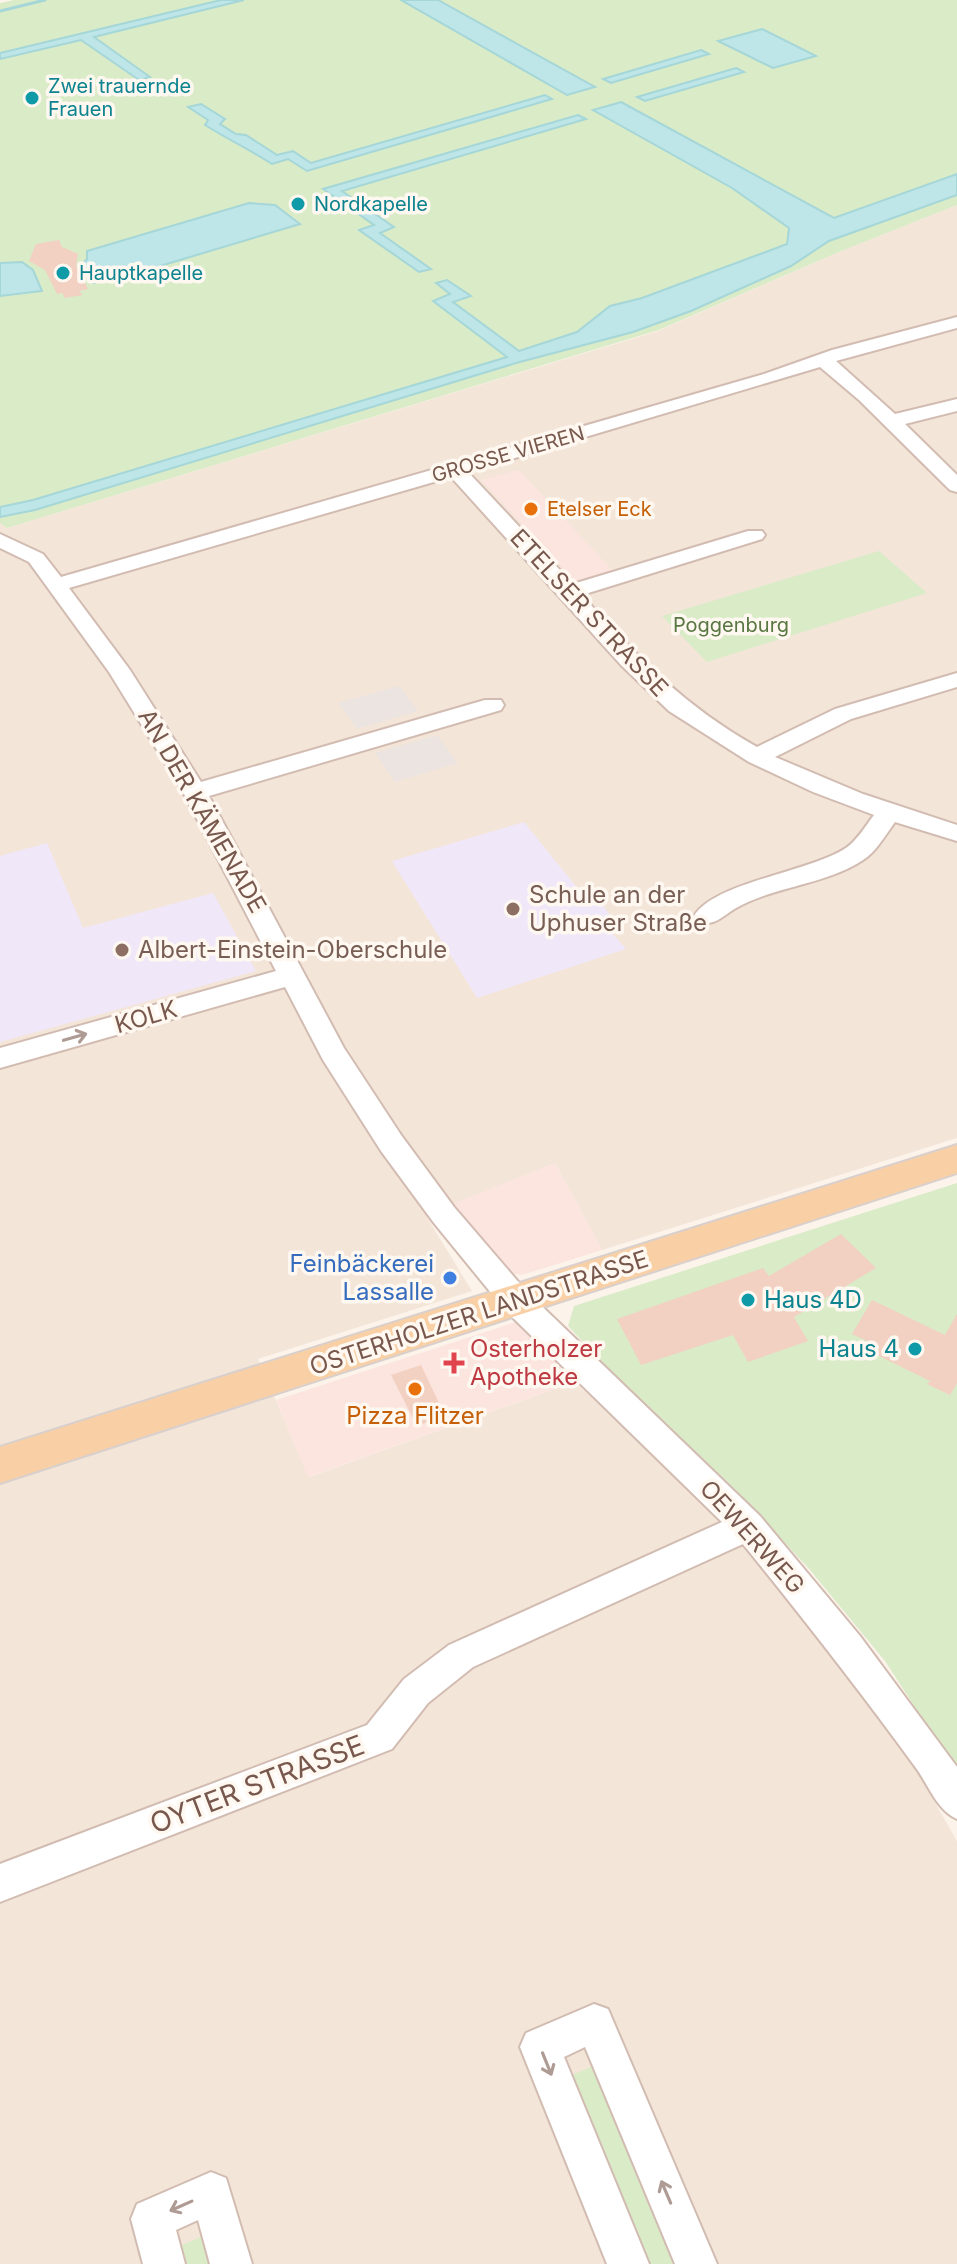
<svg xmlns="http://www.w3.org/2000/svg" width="957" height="2264" viewBox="0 0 957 2264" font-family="Inter,sans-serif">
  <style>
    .residential { fill: #f4e5d9 }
    .commercial { fill: #fce4df }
    .industrial { fill: #ece4e0 }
    .education { fill: #f0e7f9 }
    .green { fill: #daebc8; fill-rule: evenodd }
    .water { fill: #bee5e7; stroke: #a5d6d8; stroke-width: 2 }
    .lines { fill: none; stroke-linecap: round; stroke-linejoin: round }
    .stream { stroke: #a5d6d8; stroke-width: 3 }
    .building { fill: #f2d0c2 }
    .minor-casing { stroke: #d2bcb2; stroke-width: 4 }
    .major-casing { stroke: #d9d0cd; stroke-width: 4 }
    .minor { fill: #fff; fill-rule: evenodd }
    .major { fill: #f9d0a5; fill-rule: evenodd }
    .oneway { stroke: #ae9b94 }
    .culture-dot { fill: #0f9aa8; stroke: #fff8f1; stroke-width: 3 }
    .food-dot { fill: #e8710a; stroke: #fff8f1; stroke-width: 3 }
    .education-dot { fill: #8d6e63; stroke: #fff8f1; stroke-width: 3 }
    .shop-dot { fill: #3f7fe0; stroke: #fff8f1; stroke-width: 3 }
    .health-dot { fill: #e0444e; stroke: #fff8f1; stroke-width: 3 }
    .labels { text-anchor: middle; stroke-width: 7; stroke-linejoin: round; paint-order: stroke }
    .far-culture-label { font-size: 20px; fill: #0d838f; stroke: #fff8f1; text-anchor: start }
    .far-street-label { font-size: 20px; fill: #78584d; stroke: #fff8f1 }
    .far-food-label { font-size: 20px; fill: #c56008; stroke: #fff8f1; text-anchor: start }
    .far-park-label { font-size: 20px; fill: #587742; stroke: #fff8f1 }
    .street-label { font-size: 24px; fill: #78584d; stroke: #fff8f1 }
    .education-label { font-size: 24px; fill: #785e54; stroke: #fff8f1; text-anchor: start }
    .shop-label { font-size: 24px; fill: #366cbe; stroke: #fff8f1; text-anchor: end }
    .culture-label { font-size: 24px; fill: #0d838f; stroke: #fff8f1; text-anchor: start }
    .health-label { font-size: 24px; fill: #be3a42; stroke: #fff8f1; text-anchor: start }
    .food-label { font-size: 24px; fill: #c56008; stroke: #fff8f1 }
    .near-street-label { font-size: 28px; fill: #78584d; stroke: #fff8f1 }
  </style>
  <rect width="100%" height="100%" fill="#fcf3ea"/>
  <!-- residential -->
  <polygon class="residential" points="957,205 957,1138 602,1250 555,1163 426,1216 472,1291 258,1359 309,1477 574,1382 638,1437 792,1597 905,1750 957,1841 957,2264 0,2264 0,523 7,528 658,331 839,252"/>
  <!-- commercial -->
  <g class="commercial">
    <polygon points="519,470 612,570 575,581 481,480"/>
    <polygon points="555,1163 602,1250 522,1275 515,1274 483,1243 452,1204"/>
    <polygon points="519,1321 574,1382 308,1477 276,1400"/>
  </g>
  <!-- industrial -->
  <g class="industrial">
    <polygon points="399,686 418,711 357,729 338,703"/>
    <polygon points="437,735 458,763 395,782 375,753"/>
  </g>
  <!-- education -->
  <g class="education">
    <polygon points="524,822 578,889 589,886 620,929 611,932 626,949 477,998 392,861"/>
    <polygon points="47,843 83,928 213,893 256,971 0,1042 0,856"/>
  </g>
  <!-- green -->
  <g class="green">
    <path d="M 14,0 L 401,0 L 567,95 L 594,87 L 438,0 L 957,0 L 957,174 L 834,218 L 758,179 L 595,110 L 732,188 L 790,229 L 787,244 L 642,298 L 610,306 L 594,343 L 691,311 L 791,266 L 829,241 L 957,195 L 957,205 L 839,252 L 659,330 L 7,528 L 0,523 L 0,296 L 42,291 L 22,262 L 0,263 L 0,3 ZM 762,29 L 815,55 L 815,56 L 719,42 ZM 249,203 L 275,205 L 300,223 L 120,278 L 93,283 L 83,263 L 87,259 L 87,251 Z"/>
    <polygon points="879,551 927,593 707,662 662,616"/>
    <polygon points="957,1183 957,1772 885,1661 810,1570 739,1493 610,1371 568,1326 574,1306"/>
    <polygon points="600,2063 685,2264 641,2264 565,2078"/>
    <polygon points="212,2232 221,2264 177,2264 173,2249"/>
  </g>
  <!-- water -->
  <g class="water">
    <polygon points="221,0 244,0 94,37 150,77 139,80 81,40 0,59 0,53"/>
    <polygon points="401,0 438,0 595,87 567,95"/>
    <polygon points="762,29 816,56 773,68 718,41"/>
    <polygon points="701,50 709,54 611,83 603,79"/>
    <polygon points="736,68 744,72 645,101 637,97"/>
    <path d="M 545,95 L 552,99 L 307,171 L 288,159 L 272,164 C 249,149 227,139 205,125 L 208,120 L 188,107 L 201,104 L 225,119 L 220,124 L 236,134 L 246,135 L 277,155 L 293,151 L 311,163 Z"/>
    <polygon points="621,102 834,218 957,174 957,195 829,241 791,266 691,311 633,332 516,363 35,510 0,517 0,507 33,500 507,357 433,301 450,294 436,283 447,280 471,296 453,302 519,351 577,332 610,306 642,298 787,244 789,228 732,188 593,110"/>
    <polygon points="578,115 586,119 342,191 394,227 380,233 431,269 419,272 359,230 374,225 323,189"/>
    <polygon points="249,203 275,205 300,224 120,278 93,283 83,263 87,259 87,251"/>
    <polygon points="22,262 33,270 42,291 0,296 0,263"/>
  </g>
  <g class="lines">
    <!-- stream -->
    <polyline class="stream" points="0,11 45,0"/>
  </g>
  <!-- building -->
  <g class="building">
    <polygon points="59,240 62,247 78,254 76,266 88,289 79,291 83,295 64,298 63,293 57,294 45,270 29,261 36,244"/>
    <polygon points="841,1234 876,1268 794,1317 808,1341 748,1362 733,1335 641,1365 617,1319 763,1268 769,1276"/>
    <polygon points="872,1300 945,1335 957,1314 957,1383 950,1395 927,1384 930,1381 871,1352 875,1345 852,1334"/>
    <polygon points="421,1365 439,1403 435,1404 441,1417 417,1426 391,1375"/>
  </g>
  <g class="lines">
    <defs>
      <g id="minor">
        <path d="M 957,317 L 957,328 L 836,361 L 895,414 L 957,399 L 957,411 L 905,424 L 957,475 L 957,492 L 950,490 L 859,400 L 820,367 L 468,472 L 573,584 L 748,531 L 762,531 L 765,535 L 762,539 L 582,595 C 637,657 684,706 757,747 L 835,709 L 957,673 L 957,687 L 851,719 L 775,757 L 863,794 L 957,825 L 957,841 L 895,822 C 886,834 876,852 863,860 C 825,885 775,886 736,908 C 722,916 715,927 698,922 L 694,916 C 715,882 810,872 846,848 C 857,841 866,825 874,815 L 813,792 L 749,762 L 669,711 L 621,665 L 451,477 L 69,588 L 130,670 L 201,782 L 485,700 L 501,700 L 504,705 L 501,710 L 209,796 L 344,1048 L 401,1135 L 454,1207 L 527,1292 L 760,1516 L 860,1636 L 957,1767 L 957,1819 C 937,1810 929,1786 916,1768 C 860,1691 802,1617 743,1544 L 473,1667 L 428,1703 L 392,1749 L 0,1902 L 0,1864 L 367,1725 L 404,1679 L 449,1645 L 722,1522 L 505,1310 L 434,1223 L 381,1151 L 323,1060 L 285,987 L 0,1068 L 0,1048 L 276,971 L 183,792 L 109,672 L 29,562 L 0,548 L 0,534 L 43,554 L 61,577 L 764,374 L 832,350 Z"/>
        <polygon points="594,2004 608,2009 717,2264 675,2264 585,2047 564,2057 649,2264 607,2264 520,2047 526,2033"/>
        <polygon points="211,2172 226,2178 252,2264 210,2264 198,2220 176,2230 185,2264 143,2264 131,2219 137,2204"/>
      </g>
      <polygon id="major" points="957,1145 957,1173 0,1483 0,1447"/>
    </defs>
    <!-- minor casing -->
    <use href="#minor" class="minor-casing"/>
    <!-- major casing -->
    <use href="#major" class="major-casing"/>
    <!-- minor -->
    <use href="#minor" class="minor"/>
    <!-- major -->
    <use href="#major" class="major"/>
  </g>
  <!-- one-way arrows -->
  <defs><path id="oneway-shaft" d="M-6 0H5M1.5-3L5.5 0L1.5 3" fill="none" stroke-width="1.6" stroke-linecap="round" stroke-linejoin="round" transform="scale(2)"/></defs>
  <g class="oneway">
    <use href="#oneway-shaft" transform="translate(75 1037) rotate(-16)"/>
    <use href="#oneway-shaft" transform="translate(547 2064) rotate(68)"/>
    <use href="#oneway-shaft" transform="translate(666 2192) rotate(-113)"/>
    <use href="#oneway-shaft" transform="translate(181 2206) rotate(156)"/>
  </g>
  <!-- markers -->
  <g class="culture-dot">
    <circle cx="32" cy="98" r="8"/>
    <circle cx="298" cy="204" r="8"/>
    <circle cx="63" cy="273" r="8"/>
    <circle cx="748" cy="1300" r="8"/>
    <circle cx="915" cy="1349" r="8"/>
  </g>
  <g class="food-dot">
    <circle cx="531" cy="509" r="8"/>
    <circle cx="415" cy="1389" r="8"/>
  </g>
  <g class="education-dot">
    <circle cx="513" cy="909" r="8"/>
    <circle cx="122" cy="950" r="8"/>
  </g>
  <circle class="shop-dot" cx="450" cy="1278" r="8"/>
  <path class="health-dot" d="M450 1351h8v8h8v8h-8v8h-8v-8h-8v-8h8z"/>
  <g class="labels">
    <!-- far-culture labels -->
    <g class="far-culture-label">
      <text x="48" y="93">Zwei trauernde<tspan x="48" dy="23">Frauen</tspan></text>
      <text x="314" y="211">Nordkapelle</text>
      <text x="79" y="280">Hauptkapelle</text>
    </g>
    <!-- far-street labels -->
    <g class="far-street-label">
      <text transform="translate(508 454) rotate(-16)" y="7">GROSSE VIEREN</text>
    </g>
    <!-- far-food labels -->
    <g class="far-food-label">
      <text x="547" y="516">Etelser Eck</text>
    </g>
    <!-- far-park labels -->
    <g class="far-park-label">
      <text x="731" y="632">Poggenburg</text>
    </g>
    <!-- street labels -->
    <g class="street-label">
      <text transform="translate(589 613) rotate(47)" y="8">ETELSER STRASSE</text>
      <text transform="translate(202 811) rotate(60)" y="8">AN DER KÄMENADE</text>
      <text transform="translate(146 1017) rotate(-16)" y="8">KOLK</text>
      <text transform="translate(479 1313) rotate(-18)" y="8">OSTERHOLZER LANDSTRASSE</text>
      <text transform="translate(752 1537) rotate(48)" y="8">OEWERWEG</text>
    </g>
    <!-- education labels -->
    <g class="education-label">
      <text x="529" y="903">Schule an der<tspan x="529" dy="28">Uphuser Straße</tspan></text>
      <text x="138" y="958">Albert-Einstein-Oberschule</text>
    </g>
    <!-- shop labels -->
    <g class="shop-label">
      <text x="434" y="1272">Feinbäckerei<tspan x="434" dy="28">Lassalle</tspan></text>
    </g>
    <!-- culture labels -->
    <g class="culture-label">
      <text x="764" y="1308">Haus 4D</text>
      <text x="899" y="1357" text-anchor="end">Haus 4</text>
    </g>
    <!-- health labels -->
    <g class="health-label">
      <text x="470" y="1357">Osterholzer<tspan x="470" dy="28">Apotheke</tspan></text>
    </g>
    <!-- food labels -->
    <g class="food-label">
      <text x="415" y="1424">Pizza Flitzer</text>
    </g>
    <!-- near-street labels -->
    <g class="near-street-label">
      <text transform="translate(257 1784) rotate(-21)" y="10">OYTER STRASSE</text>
    </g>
  </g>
</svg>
